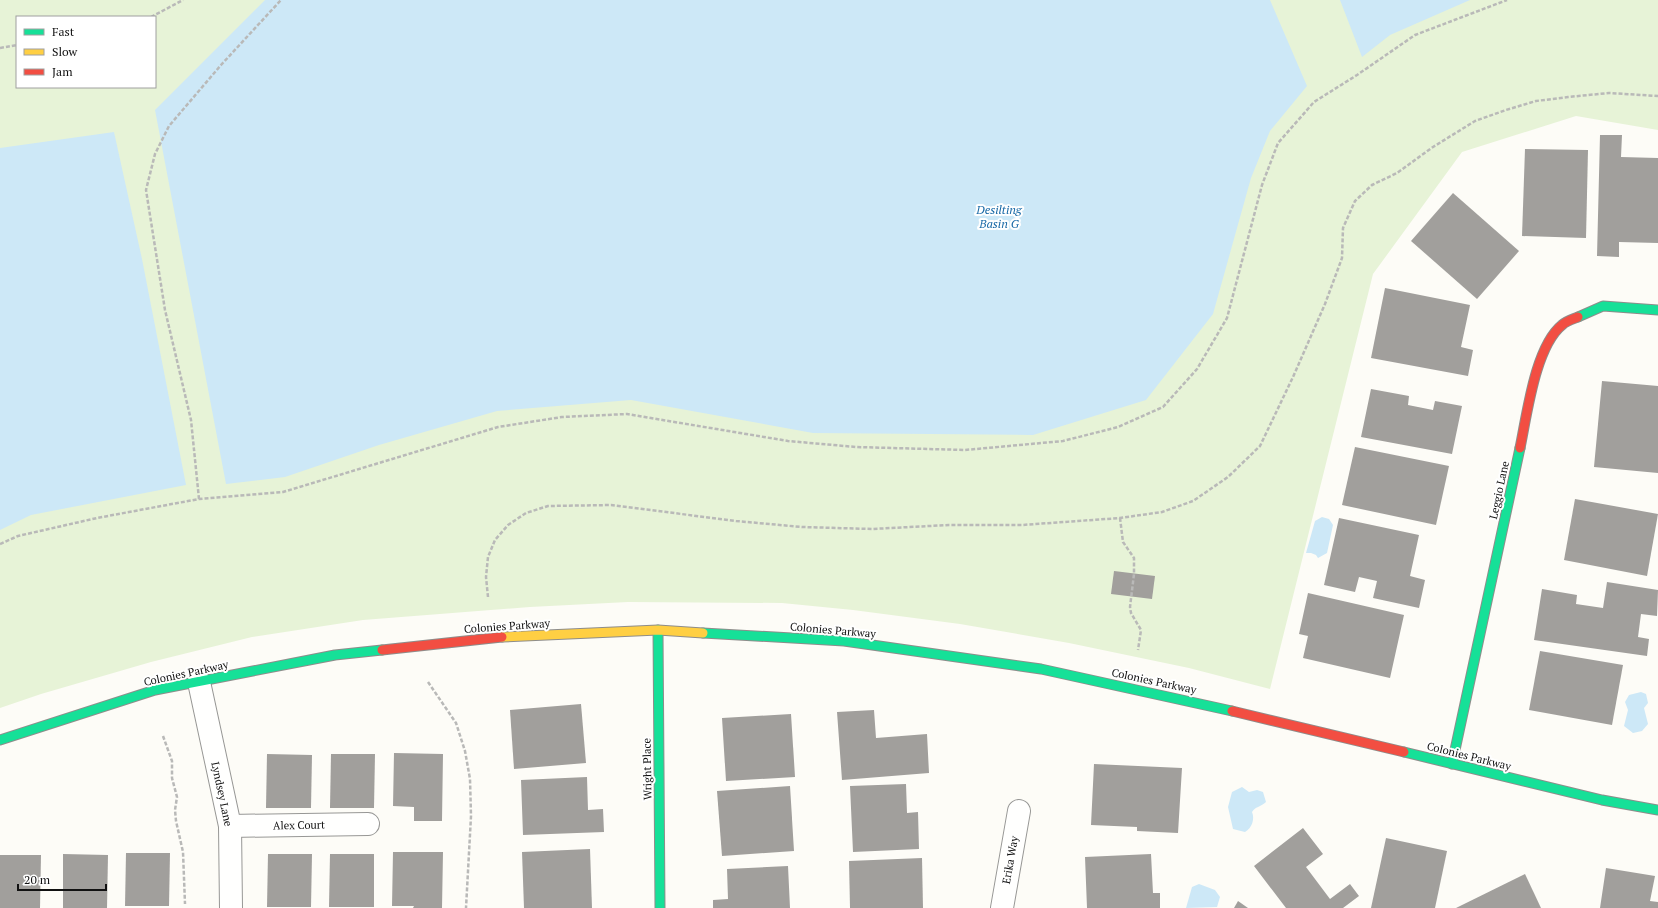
<svg xmlns="http://www.w3.org/2000/svg" width="1658" height="908" viewBox="0 0 1658 908" font-family="'PT Serif',serif">
  <style>
    .green { fill: #e7f3d7; fill-rule: evenodd }
    .water { fill: #cde8f7 }
    .building { fill: #a19f9c }
    .lines { fill: none; stroke-linecap: round; stroke-linejoin: round }
    .street-casing { stroke: #979795; stroke-width: 24 }
    .fast-casing { stroke: #8e8d8b; stroke-width: 11 }
    .slow-casing { stroke: #8e8d8b; stroke-width: 11 }
    .jam-casing { stroke: #8e8d8b; stroke-width: 11 }
    .path { stroke: #b9b9b8; stroke-width: 2.5; stroke-dasharray: 4 2; stroke-linecap: butt }
    .street { stroke: #fffffe; stroke-width: 22 }
    .fast { stroke: #16e098; stroke-width: 9 }
    .slow { stroke: #ffcf43; stroke-width: 9 }
    .jam { stroke: #f24e42; stroke-width: 9 }
    .labels { text-anchor: middle; stroke-width: 4; stroke-linejoin: round; paint-order: stroke }
    .street-label { font-size: 11px; fill: #111; stroke: #fff }
    .water-label { font-size: 12px; font-style: italic; fill: #1768a6; stroke: #fff }
  </style>
  <rect width="100%" height="100%" fill="#fdfcf7"/>
  <!-- green -->
  <path class="green" d="M 0,0 L 1658,0 L 1658,130 L 1576,116 L 1462,152 L 1373,274 L 1270,689 L 1189,668 L 1069,643 L 960,624 L 853,610 L 782,603 L 628,602 L 530,607 L 363,620 L 252,637 L 151,662 L 41,694 L 0,708 ZM 17,17 L 155,17 L 155,87 L 17,87 Z"/>
  <!-- water -->
  <g class="water">
    <polygon points="265,0 1270,0 1307,86 1270,131 1251,178 1213,314 1146,400 1033,435 813,433 631,400 497,411 379,445 285,477 226,484 155,110"/>
    <polygon points="1340,0 1470,0 1390,35 1362,57"/>
    <polygon points="114,132 142,259 186,485 31,515 0,530 0,148"/>
    <polygon points="1322,517 1329,519 1333,525 1327,553 1318,558 1316,555 1311,553 1306,553 1315,521"/>
    <polygon points="1641,692 1646,694 1648,703 1644,708 1648,724 1642,731 1633,733 1624,726 1628,710 1625,702 1629,695"/>
    <path d="M 1242,787 L 1249,792 L 1257,790 L 1263,792 L 1266,802 C 1261,807 1256,806 1252,812 C 1255,819 1252,828 1245,832 L 1233,829 L 1228,807 L 1232,792 Z"/>
    <polygon points="1199,884 1215,890 1220,897 1217,907 1186,908 1192,887"/>
  </g>
  <!-- building -->
  <g class="building">
    <polygon points="1600,135 1622,135 1621,157 1658,158 1658,243 1619,242 1619,257 1597,256"/>
    <polygon points="1525,149 1588,150 1586,238 1522,236"/>
    <polygon points="1453,193 1519,251 1477,299 1411,241"/>
    <polygon points="1385,288 1470,305 1461,347 1473,350 1468,376 1371,358"/>
    <polygon points="1602,381 1658,386 1658,473 1594,467"/>
    <polygon points="1371,389 1409,396 1408,405 1433,410 1435,401 1462,406 1452,454 1361,437"/>
    <polygon points="1355,447 1449,466 1436,525 1342,505"/>
    <polygon points="1575,499 1658,514 1647,576 1564,560"/>
    <polygon points="1339,518 1419,535 1410,576 1425,580 1419,608 1373,598 1377,581 1359,577 1355,592 1324,585"/>
    <polygon points="1114,571 1155,576 1152,599 1111,594"/>
    <polygon points="1607,582 1658,590 1657,616 1641,614 1638,637 1649,639 1647,656 1534,640 1542,589 1577,595 1576,604 1603,608"/>
    <polygon points="1308,593 1404,615 1390,678 1303,658 1308,636 1299,634"/>
    <polygon points="1540,651 1623,665 1612,725 1529,710"/>
    <polygon points="581,704 586,763 514,769 510,710"/>
    <polygon points="874,710 876,738 927,734 929,773 842,780 837,712"/>
    <polygon points="791,714 795,777 726,781 722,718"/>
    <polygon points="394,753 443,754 442,821 414,821 414,807 393,806"/>
    <polygon points="267,754 312,755 311,808 266,808"/>
    <polygon points="331,754 375,754 374,808 330,808"/>
    <polygon points="1094,764 1182,768 1178,833 1137,831 1137,827 1091,825"/>
    <polygon points="587,777 588,810 603,809 604,832 523,835 521,780"/>
    <polygon points="906,784 907,813 918,812 919,849 853,852 850,786"/>
    <polygon points="790,786 794,851 722,856 717,791"/>
    <polygon points="1303,828 1323,854 1306,867 1330,899 1350,884 1359,896 1343,908 1286,908 1254,866"/>
    <polygon points="1386,838 1447,851 1435,908 1371,908"/>
    <polygon points="590,849 592,908 524,908 522,852"/>
    <polygon points="393,852 443,852 442,908 413,908 414,906 392,906"/>
    <polygon points="126,853 170,853 169,906 125,906"/>
    <polygon points="63,854 108,855 107,908 63,908"/>
    <polygon points="268,854 312,854 311,907 267,907"/>
    <polygon points="330,854 374,854 374,907 329,907"/>
    <polygon points="1151,854 1153,893 1160,893 1160,908 1087,908 1085,857"/>
    <polygon points="0,855 41,855 40,908 0,908"/>
    <polygon points="922,858 923,908 850,908 849,861"/>
    <polygon points="788,866 790,908 713,908 713,900 728,899 727,869"/>
    <polygon points="1606,868 1655,876 1650,901 1658,902 1658,908 1600,908"/>
    <polygon points="1525,874 1541,908 1456,908"/>
    <polygon points="1238,901 1248,908 1234,908"/>
  </g>
  <g class="lines">
    <defs>
      <g id="street">
        <polyline points="199,682 230,826 231,908"/>
        <polyline points="230,826 368,824"/>
        <polyline points="1002,908 1019,811"/>
      </g>
      <g id="fast">
        <polyline points="1578,317 1603,306 1658,310"/>
        <polyline points="658,630 660,908"/>
        <polyline points="703,633 844,641 1041,669 1232,711"/>
        <polyline points="0,740 155,690 335,655 382,650"/>
        <polyline points="1404,752 1602,800 1658,810"/>
        <polyline points="1452,764 1520,448"/>
      </g>
      <polyline id="slow" points="502,637 658,630 703,633"/>
      <g id="jam">
        <path d="M 1520,448 C 1527,415 1535,347 1562,325 C 1566,321 1573,319 1578,317"/>
        <polyline points="382,650 502,637"/>
        <polyline points="1232,711 1404,752"/>
      </g>
    </defs>
    <!-- street casing -->
    <use href="#street" class="street-casing"/>
    <!-- fast casing -->
    <use href="#fast" class="fast-casing"/>
    <!-- slow casing -->
    <use href="#slow" class="slow-casing"/>
    <!-- jam casing -->
    <use href="#jam" class="jam-casing"/>
    <!-- path -->
    <g class="path">
      <polyline points="151,17 183,0"/>
      <polyline points="0,48 17,45"/>
      <polyline points="199,499 191,420 165,310 146,190 155,154 169,126 221,65 281,0"/>
      <polyline points="1120,518 1123,542 1134,558 1134,574 1130,607 1131,613 1141,630 1138,650"/>
      <polyline points="0,544 18,536 97,518 199,499 283,492 498,427 562,417 627,414 788,441 856,447 965,450 1063,441 1118,427 1163,407 1197,369 1227,318 1262,185 1278,143 1314,102 1357,75 1415,35 1507,0"/>
      <polyline points="488,597 486,577 488,557 495,540 508,525 526,513 548,506 611,505 736,521 802,527 872,529 949,525 1022,525 1120,518 1162,512 1193,501 1228,477 1260,446 1293,377 1325,304 1342,258 1343,228 1355,201 1372,185 1397,173 1433,147 1475,121 1506,110 1536,101 1568,97 1609,93 1658,96"/>
      <polyline points="428,682 456,723 465,751 470,779 471,816 466,908"/>
      <polyline points="163,736 172,761 172,778 177,797 175,810 176,821 183,852 185,904"/>
    </g>
    <!-- street -->
    <use href="#street" class="street"/>
    <!-- fast -->
    <use href="#fast" class="fast"/>
    <!-- slow -->
    <use href="#slow" class="slow"/>
    <!-- jam -->
    <use href="#jam" class="jam"/>
  </g>
  <g class="labels">
    <!-- street labels -->
    <g class="street-label">
      <text transform="translate(1499 490) rotate(-78)" y="4">Leggio Lane</text>
      <text transform="translate(507 626) rotate(-4)" y="4">Colonies Parkway</text>
      <text transform="translate(833 630) rotate(5)" y="4">Colonies Parkway</text>
      <text transform="translate(186 673) rotate(-12)" y="4">Colonies Parkway</text>
      <text transform="translate(1154 681) rotate(12)" y="4">Colonies Parkway</text>
      <text transform="translate(1469 756) rotate(14)" y="4">Colonies Parkway</text>
      <text transform="translate(647 769) rotate(-91)" y="4">Wright Place</text>
      <text transform="translate(222 794) rotate(78)" y="4">Lyndsey Lane</text>
      <text transform="translate(299 825) rotate(-1)" y="4">Alex Court</text>
      <text transform="translate(1010 860) rotate(-80)" y="4">Erika Way</text>
    </g>
    <!-- water labels -->
    <g class="water-label">
      <text x="999" y="214">Desilting<tspan x="999" dy="14">Basin G</tspan></text>
    </g>
  </g>
  <!-- legend -->
  <rect x="16" y="16" width="140" height="72" fill="#ffffff" stroke="#a0a0a0"/>
  <rect x="24" y="29" width="20" height="6" fill="#16e098" stroke="#a0a0a0"/>
  <text x="52" y="36" font-size="12" fill="#111111">Fast</text>
  <rect x="24" y="49" width="20" height="6" fill="#ffcf43" stroke="#a0a0a0"/>
  <text x="52" y="56" font-size="12" fill="#111111">Slow</text>
  <rect x="24" y="69" width="20" height="6" fill="#f24e42" stroke="#a0a0a0"/>
  <text x="52" y="76" font-size="12" fill="#111111">Jam</text>
  <!-- scale -->
  <path d="M18 884v6h88v-6" fill="none" stroke="#111111" stroke-width="2"/>
  <text x="24" y="884" font-size="12" fill="#111111" stroke="#ffffff" stroke-width="3" paint-order="stroke">20 m</text>
</svg>
